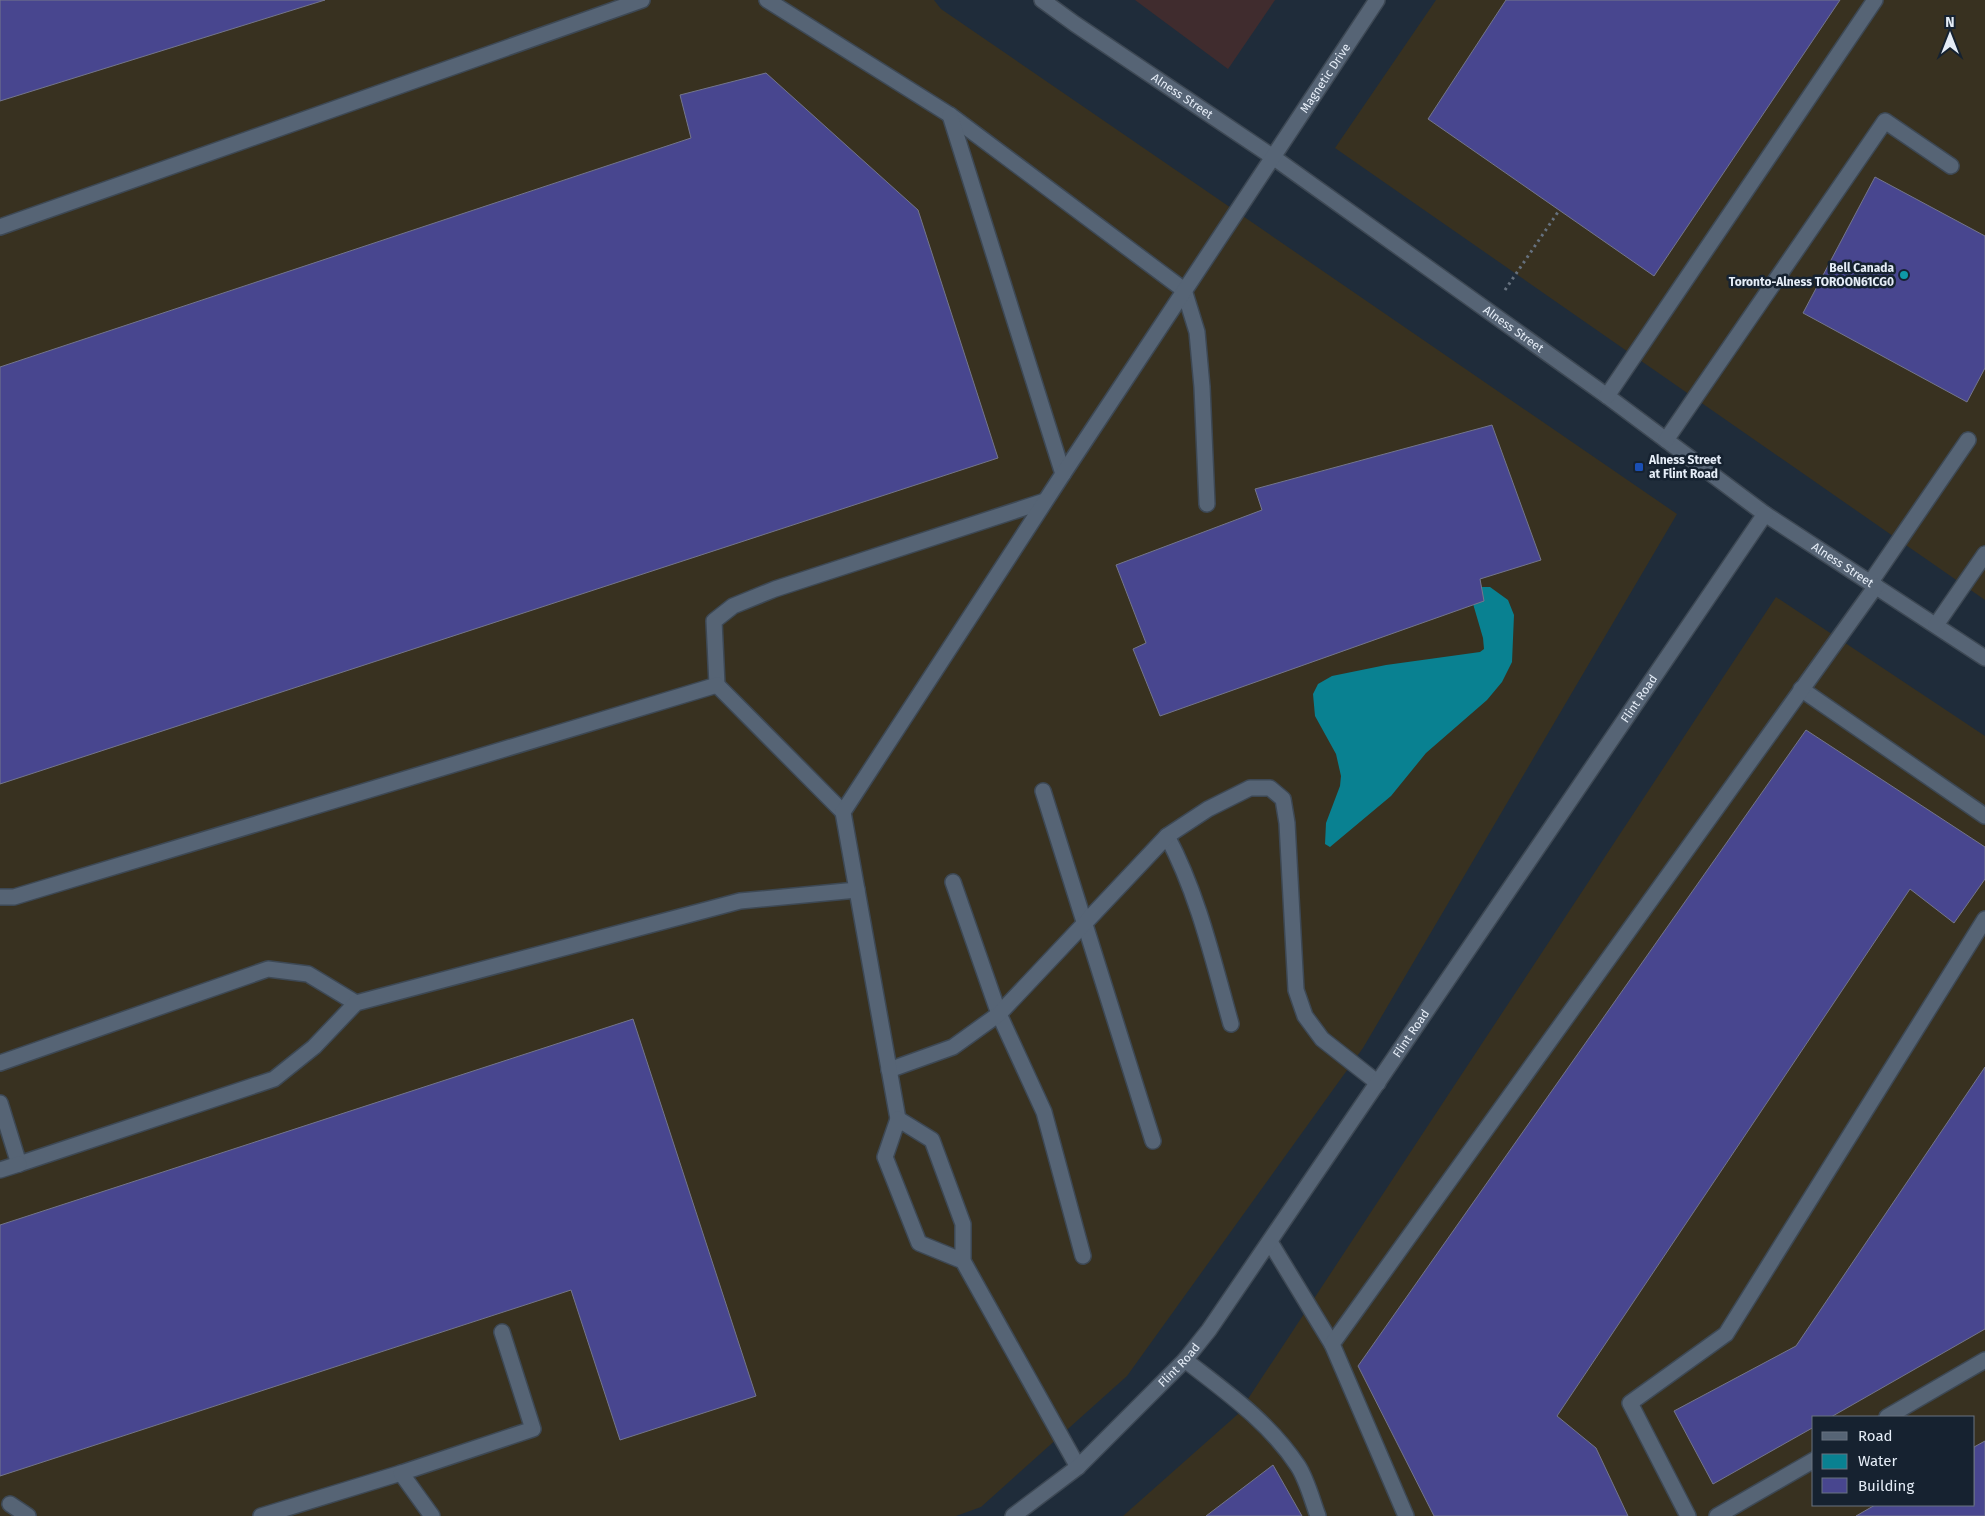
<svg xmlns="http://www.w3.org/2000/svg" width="1985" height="1516" viewBox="0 0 1985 1516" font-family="'Fira Sans',sans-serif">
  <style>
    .commercial { fill: #402c2e }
    .industrial { fill: #383120; fill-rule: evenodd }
    .water { fill: #098191 }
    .building { fill: #48468f; stroke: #74768b }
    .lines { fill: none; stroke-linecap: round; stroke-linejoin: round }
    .minor-casing { stroke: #3d4854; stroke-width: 18 }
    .path { stroke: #66717e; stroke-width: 3; stroke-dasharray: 2.5 4; stroke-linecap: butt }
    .minor { stroke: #566475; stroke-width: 15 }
    .culture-dot { fill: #0f9aa8; stroke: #162230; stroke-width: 2 }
    .transit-dot { fill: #1a4fb4; stroke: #162230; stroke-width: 2 }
    .labels { text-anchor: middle; stroke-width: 5; stroke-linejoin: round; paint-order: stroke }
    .street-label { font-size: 12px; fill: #e5edf7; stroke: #162230 }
    .poi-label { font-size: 12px; font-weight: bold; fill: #e5edf7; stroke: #162230; text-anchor: end }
  </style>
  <rect width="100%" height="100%" fill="#1f2c3a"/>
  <!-- commercial -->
  <polygon class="commercial" points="1135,0 1275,0 1228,69"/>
  <!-- industrial -->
  <g class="industrial">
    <polygon points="0,0 934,0 941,9 1677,514 1363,1048 1127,1376 981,1507 956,1516 0,1516"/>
    <polygon points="1436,0 1985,0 1985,600 1335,148"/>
    <path d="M 1776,597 L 1985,736 L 1985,1516 L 1123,1516 L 1238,1414 ZM 1814,1417 L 1974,1417 L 1974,1505 L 1814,1505 Z"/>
  </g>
  <!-- water -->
  <polygon class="water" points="1473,587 1490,587 1508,600 1514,615 1512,662 1502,682 1487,700 1426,753 1391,796 1330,847 1325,844 1326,823 1340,786 1341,776 1336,754 1315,716 1313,694 1318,684 1332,676 1386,665 1480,652 1484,649 1483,638 1469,590"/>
  <!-- building -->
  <g class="building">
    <polygon points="0,0 325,0 0,101"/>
    <polygon points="1506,0 1840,0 1654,276 1428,119"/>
    <polygon points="766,73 918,210 998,458 0,784 0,367 691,138 680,95"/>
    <polygon points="1875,177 1985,236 1985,368 1967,402 1803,313"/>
    <polygon points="1492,425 1541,560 1480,579 1484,601 1160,716 1133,649 1146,643 1116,565 1262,510 1255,489"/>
    <polygon points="1806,730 1985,847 1985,879 1954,923 1910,889 1557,1416 1596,1448 1628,1516 1434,1516 1358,1366"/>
    <polygon points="633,1019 756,1396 620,1440 571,1290 0,1476 0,1225"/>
    <polygon points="1985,1067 1985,1329 1831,1417 1814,1417 1814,1427 1713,1484 1674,1411 1796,1346"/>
    <polygon points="1985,1441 1985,1516 1856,1516 1875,1505 1974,1505 1974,1447"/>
    <polygon points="1273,1465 1302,1516 1206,1516"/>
  </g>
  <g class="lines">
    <defs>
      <g id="minor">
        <polyline points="767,0 950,115 1184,290 1197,332 1202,387 1207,504"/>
        <path id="s1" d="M 1042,0 L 1075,24 L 1273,157 L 1607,396 L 1765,514 L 1985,658"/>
        <polyline points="950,115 1063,474"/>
        <polyline points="0,227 642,0"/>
        <polyline points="1607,396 1875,0"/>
        <polyline points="1666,440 1885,121 1951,166"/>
        <polyline points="1870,583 1968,440"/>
        <polyline points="1936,625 1985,554"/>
        <polyline points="717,685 714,621 733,606 775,589 1045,501"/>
        <polyline points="1801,689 1985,816"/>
        <polyline points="1043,791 1153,1141"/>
        <path d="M 1167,836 C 1198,894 1213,960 1231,1024"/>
        <polyline points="953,882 999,1014 1044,1112 1083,1256"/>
        <polyline points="0,897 14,897 717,685 843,812"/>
        <polyline points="0,1063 268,969 308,974 356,1003"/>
        <polyline points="889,1070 953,1047 999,1014 1167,836 1208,809 1250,788 1270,788 1283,799 1287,823 1296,990 1305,1016 1322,1039 1378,1083"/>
        <polyline points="0,1103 19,1164 274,1079 314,1047 356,1003 740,901 857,890"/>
        <path id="s2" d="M 898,1119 L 843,812 L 1063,474 L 1377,0"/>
        <polyline points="0,1170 19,1164"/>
        <polyline points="1270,1242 1332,1344"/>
        <polyline points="963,1261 919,1243 885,1157 898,1119 932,1140 963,1224 963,1261 1078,1467"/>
        <path d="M 1185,1360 C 1226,1392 1269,1422 1298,1466 C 1307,1480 1312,1500 1318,1516"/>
        <polyline points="1887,1417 1985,1360"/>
        <polyline points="10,1504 28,1516"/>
        <polyline points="261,1516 401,1473"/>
        <polyline points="432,1516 401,1473 533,1429 502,1332"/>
        <path id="s3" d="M 1013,1516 L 1078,1467 L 1185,1360 L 1209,1330 L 1765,514"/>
        <polyline points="1406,1516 1332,1344 1876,586"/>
        <polyline points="1688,1516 1630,1403 1726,1334 1985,919"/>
        <polyline points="1717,1516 1814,1460"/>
      </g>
    </defs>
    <!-- minor casing -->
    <use href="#minor" class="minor-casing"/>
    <!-- path -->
    <polyline class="path" points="1505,290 1558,212"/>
    <!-- minor -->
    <use href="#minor" class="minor"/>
  </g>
  <!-- markers -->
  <circle class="culture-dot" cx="1904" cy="275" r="5"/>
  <rect class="transit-dot" x="1634" y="462" width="10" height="10" rx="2.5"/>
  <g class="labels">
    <!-- street labels -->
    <g class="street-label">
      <text dy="4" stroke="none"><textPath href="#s2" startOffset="1190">Magnetic Drive</textPath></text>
      <text dy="4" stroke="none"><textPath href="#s1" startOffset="170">Alness Street</textPath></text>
      <text dy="4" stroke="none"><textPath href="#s1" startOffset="575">Alness Street</textPath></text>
      <text dy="4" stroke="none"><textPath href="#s1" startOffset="980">Alness Street</textPath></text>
      <text dy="4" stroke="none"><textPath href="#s3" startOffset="1035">Flint Road</textPath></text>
      <text dy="4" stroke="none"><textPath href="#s3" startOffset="630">Flint Road</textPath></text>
      <text dy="4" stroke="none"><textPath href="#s3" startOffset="225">Flint Road</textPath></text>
    </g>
    <!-- poi labels -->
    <g class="poi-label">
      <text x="1894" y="272">Bell Canada<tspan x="1894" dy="14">Toronto-Alness TOROON61CG0</tspan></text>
      <text x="1649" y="464" text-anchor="start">Alness Street<tspan x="1649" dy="14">at Flint Road</tspan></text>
    </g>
  </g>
  <!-- legend -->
  <rect x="1812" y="1416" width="162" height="90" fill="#162230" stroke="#697380"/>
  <rect x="1822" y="1432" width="25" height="8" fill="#566475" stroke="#697380"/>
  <text x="1858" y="1441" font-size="15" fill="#e5edf7">Road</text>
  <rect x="1822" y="1454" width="25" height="15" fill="#098191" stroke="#697380"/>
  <text x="1858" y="1466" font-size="15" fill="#e5edf7">Water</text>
  <rect x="1822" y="1478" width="25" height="15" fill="#48468f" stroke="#697380"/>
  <text x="1858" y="1491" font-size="15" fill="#e5edf7">Building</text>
  <!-- north arrow -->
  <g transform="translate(1950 35)" stroke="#162230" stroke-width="4" paint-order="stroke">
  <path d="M0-4L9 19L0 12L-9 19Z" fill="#e5edf7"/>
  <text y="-8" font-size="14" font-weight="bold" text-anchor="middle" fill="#e5edf7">N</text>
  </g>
</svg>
